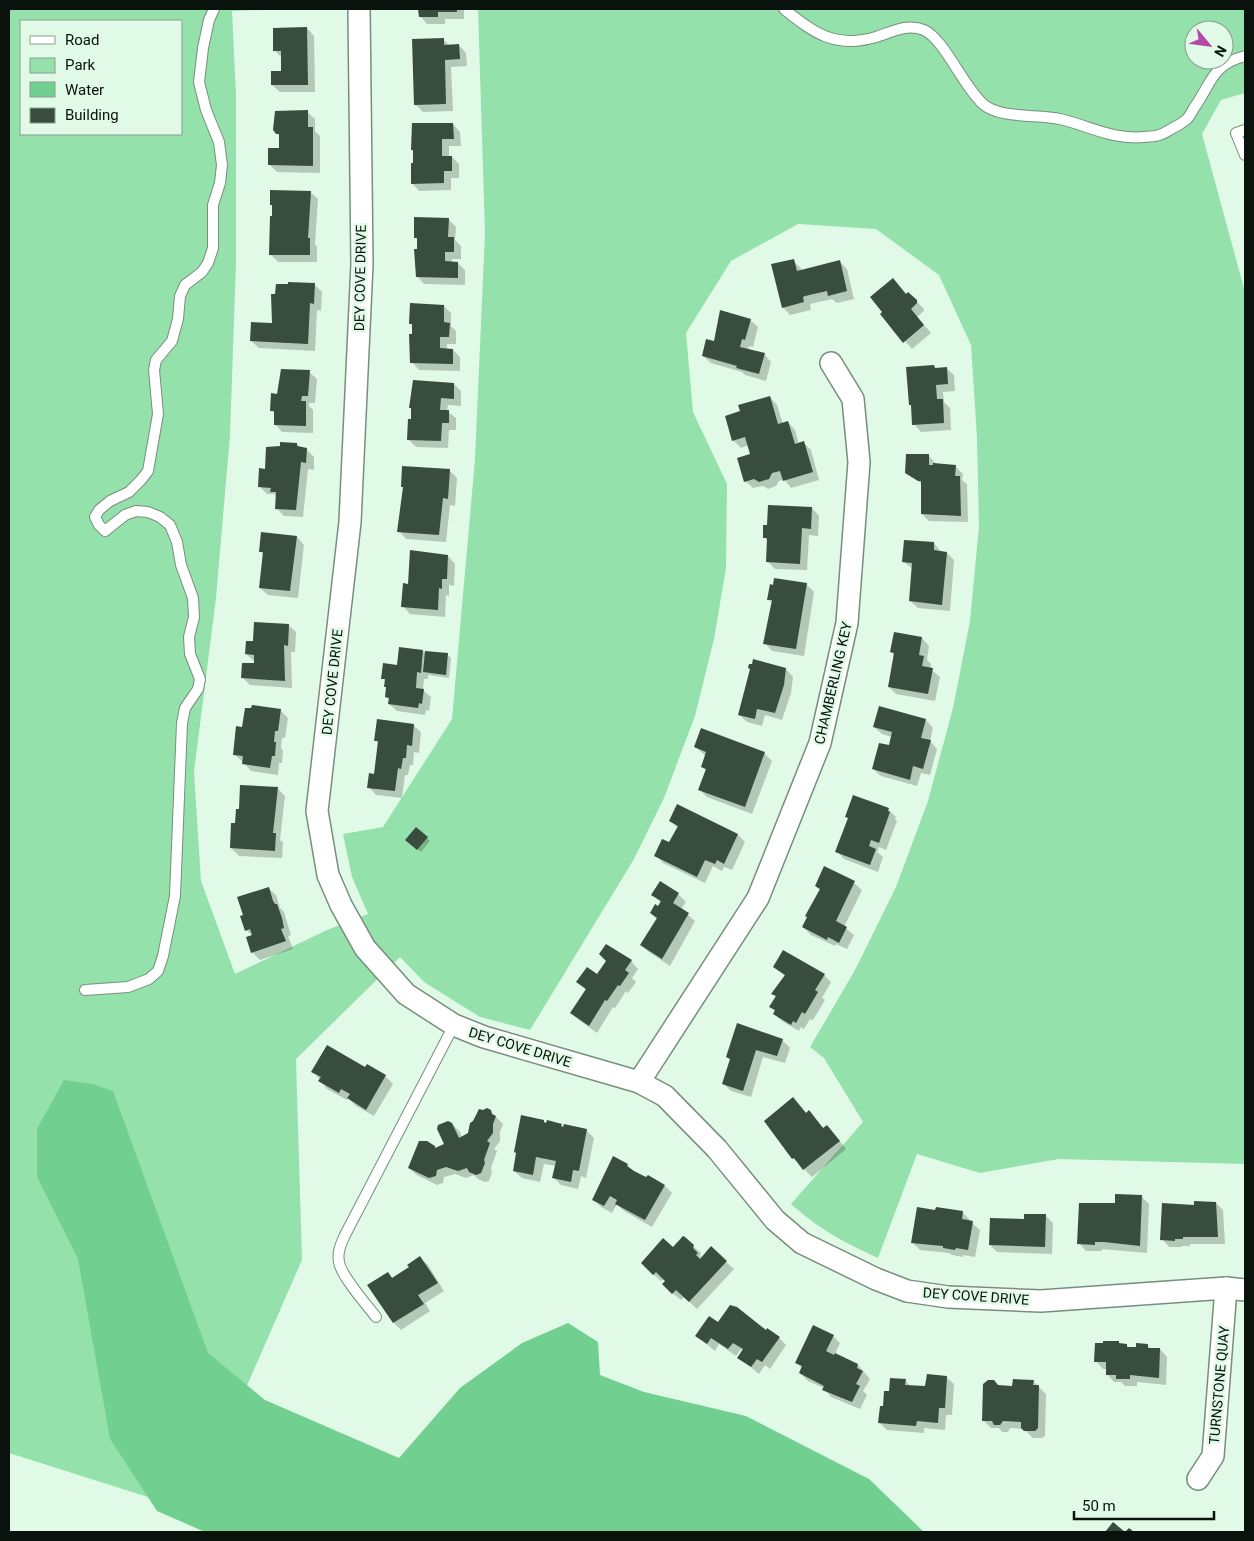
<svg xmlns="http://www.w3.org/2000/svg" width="1254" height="1541" viewBox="0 0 1254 1541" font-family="Roboto,sans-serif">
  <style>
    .green { fill: #95e1ab; fill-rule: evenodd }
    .water { fill: #71d090 }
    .shadow { fill: #0003 }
    .building { fill: #384d3e }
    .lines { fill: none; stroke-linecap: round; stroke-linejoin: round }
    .lane-casing { stroke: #778e7d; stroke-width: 12 }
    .street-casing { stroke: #778e7d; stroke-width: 24 }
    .lane { stroke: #fff; stroke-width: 10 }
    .street { stroke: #fff; stroke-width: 21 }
    .labels { text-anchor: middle; stroke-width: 5; stroke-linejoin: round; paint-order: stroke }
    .street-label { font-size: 14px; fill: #09120c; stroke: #e1fae7 }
  </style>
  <rect width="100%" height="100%" fill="#e1fae7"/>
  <!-- green -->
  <path class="green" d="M 9,9 L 285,9 L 232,11 L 236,95 L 236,263 L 230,435 L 216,598 L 194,772 L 201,881 L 235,974 L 327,930 L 368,914 L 352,877 L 343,834 L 383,827 L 452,719 L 475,459 L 485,233 L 478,9 L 1245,9 L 1245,93 L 1221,100 L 1202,134 L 1245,292 L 1245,1164 L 1059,1159 L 980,1173 L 917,1154 L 878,1258 C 843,1242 819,1229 791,1204 L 863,1122 L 824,1058 L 810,1047 L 855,970 L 896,887 L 928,801 L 953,708 L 970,621 L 979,526 L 977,438 L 971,345 L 939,275 L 876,229 L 798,224 L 731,261 L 686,333 L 693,412 L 727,484 L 726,568 L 714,639 L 695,716 L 664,798 L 634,859 L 530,1030 L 480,1017 L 424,982 L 400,957 L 296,1059 L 302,1260 L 192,1511 L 9,1453 ZM 21,21 L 181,21 L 181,134 L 21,134 ZM 1194,30 L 1224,30 L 1224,60 L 1194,60 Z"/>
  <!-- water -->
  <polygon class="water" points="64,1080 92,1084 113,1091 208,1353 265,1400 399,1458 460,1388 522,1343 568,1323 598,1342 600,1375 644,1392 746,1416 869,1479 924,1532 205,1532 157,1511 110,1439 78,1259 37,1177 37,1129"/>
  <!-- shadow -->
  <g class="shadow">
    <polygon points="420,9 464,9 464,19 445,19 445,24 427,24 420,16"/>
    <polygon points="307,28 314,36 315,92 280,92 272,85 283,72 283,59 274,50"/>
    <polygon points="443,39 450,46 459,45 466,53 467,66 451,67 453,111 423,112 415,104"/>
    <polygon points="307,112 315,119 315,131 320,136 320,173 277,172 269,164 280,149 280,136 274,130"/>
    <polygon points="453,124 460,132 461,146 449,146 449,157 452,157 459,164 459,178 451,178 451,190 419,191 412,183 415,153 412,150"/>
    <polygon points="310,192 318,199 315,244 317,247 317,262 278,262 270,254 273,217 274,207 271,205"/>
    <polygon points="448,219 456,227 455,240 461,246 461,259 452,259 452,263 458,263 465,270 465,285 424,284 417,276 418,240 415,237"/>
    <polygon points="793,261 801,268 802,271 839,261 847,269 854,299 837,303 832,299 810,304 811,310 790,315 783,307"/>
    <polygon points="314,284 322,292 321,311 317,310 315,351 259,348 251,341 273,325 289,285"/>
    <polygon points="908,293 924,309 924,311 917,317 931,333 912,349 882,314"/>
    <polygon points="444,306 451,313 451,326 456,331 456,344 447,344 447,350 453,350 460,357 460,371 419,370 412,362 413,326 411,324"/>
    <polygon points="750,320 758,327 753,347 749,346 748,350 764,354 771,362 766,381 745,375 742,372 711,363 703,356 715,342"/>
    <polygon points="934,366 936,369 946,368 954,375 955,391 943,392 944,402 950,408 951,430 921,432 914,424 912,407 910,404"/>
    <polygon points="309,372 317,379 315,403 309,403 309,406 313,410 313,433 282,432 275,424 275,414 271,410 278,395"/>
    <polygon points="454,384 461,391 461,406 448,405 447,411 456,418 456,430 449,430 448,448 416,447 408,439 412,420 413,410 411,408"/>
    <polygon points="770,397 777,405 783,424 788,422 795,430 799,444 803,442 811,450 819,480 791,488 784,479 779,481 776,486 768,489 763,486 753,488 745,481 752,455 749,445 741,448 733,440 741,412"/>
    <polygon points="297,444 301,448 307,450 314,457 314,470 308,469 303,517 284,516 276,508 277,497 274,494 267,494 259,486 266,470"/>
    <polygon points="929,456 936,464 955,466 963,474 962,480 967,484 968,522 929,521 922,514 923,485 907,472"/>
    <polygon points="449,470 457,478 455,506 450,505 446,542 406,539 399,531 404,489 402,486"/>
    <polygon points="812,508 819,516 818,536 809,535 807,570 775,569 767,561 768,541 764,537 769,526"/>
    <polygon points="297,537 304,545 298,598 268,595 260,588 264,555 260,551"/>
    <polygon points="934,543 941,552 947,553 954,560 950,611 918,608 910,601 913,569 904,562"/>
    <polygon points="448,556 455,564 454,586 449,585 449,596 446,595 445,617 410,614 403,606 409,585"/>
    <polygon points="806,584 814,592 804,656 772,651 765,643 773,604 768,599"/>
    <polygon points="288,625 296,632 295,652 291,652 292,688 250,685 242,677 255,665 254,661 246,654 254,642"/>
    <polygon points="922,638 929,646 927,660 931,664 930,669 940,677 935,701 896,694 889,687 894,655 891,652"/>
    <polygon points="423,651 426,654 448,655 451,658 449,678 428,675 428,679 424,679 423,690 431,697 429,711 426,710 425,715 397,711 389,704 390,701 386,697 387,688 385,686 386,681 383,678"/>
    <polygon points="786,669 793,677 791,693 782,720 765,715 762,726 747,722 739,715"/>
    <polygon points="880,707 926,720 933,728 930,741 937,749 930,775 921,773 917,786 881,776 873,769 890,747 892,737 882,734 874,727"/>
    <polygon points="280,710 288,718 285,738 282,738 281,748 283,751 282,763 279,763 278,775 251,771 243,762 234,754 243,728"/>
    <polygon points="413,725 421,732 419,753 414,752 413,765 410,765 408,775 405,775 402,798 376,795 369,787 375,775 379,744 375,740"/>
    <polygon points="695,747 764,753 772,761 752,814 707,797 700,790 707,771 702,767 706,756"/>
    <polygon points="241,787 278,789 285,796 280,840 283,842 282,858 239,856 231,848 240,810"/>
    <polygon points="888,809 896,817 895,819 897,821 886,850 879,847 877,852 883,857 878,872 844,859 837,851 849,819 846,816"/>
    <polygon points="670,821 738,835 745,842 732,870 724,867 722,871 713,866 705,883 663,863 656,855 670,844 678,828"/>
    <polygon points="427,838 430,841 421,852 410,843"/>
    <polygon points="825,868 854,883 862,890 844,927 854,935 847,949 836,944 835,946 811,935 803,927 821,891 816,886"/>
    <polygon points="660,883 678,894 686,902 681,909 695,921 670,966 649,952 641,945 657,919 651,913 659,907 661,903 653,895"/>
    <polygon points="268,888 276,895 280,908 284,912 291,935 288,936 293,949 260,960 252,952 253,936 246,930"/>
    <polygon points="608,961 631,961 638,969 632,978 636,982 628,993 626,991 615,1008 613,1007 597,1033 579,1020 572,1013 587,991 578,982 598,976"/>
    <polygon points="774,967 824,975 831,982 822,998 825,1000 813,1020 810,1019 804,1029 801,1027 799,1031 782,1021 774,1014 776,1012 771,1007 776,997 773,994 785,976"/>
    <polygon points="782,1040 790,1048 785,1063 763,1057 751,1097 731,1091 724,1084 731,1060 728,1057"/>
    <polygon points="366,1069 385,1076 393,1084 374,1116 356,1106 348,1098 347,1100 327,1089 313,1071"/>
    <polygon points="793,1099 807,1114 809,1112 824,1129 834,1134 846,1149 812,1177 793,1158"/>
    <polygon points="490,1111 503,1124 500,1132 500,1141 494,1149 497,1151 491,1168 492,1172 489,1181 485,1182 478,1179 474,1175 466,1178 455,1174 444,1177 443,1183 437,1185 417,1175 409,1168 436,1149 446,1145 452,1124 460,1132 462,1138 469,1134"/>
    <polygon points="543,1121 547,1125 561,1125 564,1128 586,1130 594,1138 586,1178 581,1176 578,1189 561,1185 554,1178 556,1166 544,1164 540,1182 522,1178 514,1171"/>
    <polygon points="614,1158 627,1165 635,1173 647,1179 648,1177 665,1186 672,1193 652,1227 624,1211 617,1204 612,1213 601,1207 593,1199"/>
    <polygon points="1141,1196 1149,1204 1147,1253 1102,1249 1102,1251 1086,1251 1079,1243 1116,1204"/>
    <polygon points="1216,1203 1223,1210 1225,1244 1190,1244 1190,1246 1182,1246 1182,1247 1169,1247 1162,1239 1195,1206"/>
    <polygon points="962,1212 970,1220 969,1222 972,1223 980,1230 975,1257 963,1255 963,1257 952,1255 949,1253 920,1250 912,1242"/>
    <polygon points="1046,1216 1053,1223 1052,1254 997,1252 990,1245 1025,1221"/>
    <polygon points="693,1246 701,1253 700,1256 702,1259 726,1262 734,1269 697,1309 684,1297 681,1300 671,1292 666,1281 664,1279 661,1281 650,1271 673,1249"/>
    <polygon points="420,1258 428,1265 444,1291 425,1303 430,1311 401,1330 394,1323 369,1285 388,1273 393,1279 411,1268"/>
    <polygon points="718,1324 766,1331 779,1338 786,1345 770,1369 765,1365 759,1374 739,1357 743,1351 741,1349 736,1356 719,1344 715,1351 697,1336"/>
    <polygon points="833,1336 840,1343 835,1354 858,1365 870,1379 863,1391 867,1395 860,1409 831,1397 824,1388 808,1381 800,1373 803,1369 796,1362"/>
    <polygon points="1120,1345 1126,1345 1130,1349 1137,1349 1147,1345 1151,1349 1160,1349 1167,1357 1166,1385 1137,1382 1137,1386 1125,1386 1121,1382 1114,1382 1107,1374 1107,1369 1103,1369 1096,1361"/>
    <polygon points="946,1377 954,1384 952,1415 946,1415 945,1430 924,1428 924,1433 887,1430 880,1423 890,1393 905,1380 911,1387 926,1388"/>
    <polygon points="1033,1381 1046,1394 1045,1436 1042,1438 1033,1438 1024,1429 1010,1428 1008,1432 1002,1432 999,1428 991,1428 983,1420 998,1386 1014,1388"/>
  </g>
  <!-- building -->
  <g class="building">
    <polygon points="418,9 457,9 457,12 438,12 438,17 419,17"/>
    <polygon points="307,27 308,85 271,85 271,71 281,71 281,51 273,51 273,28"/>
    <polygon points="444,38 444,45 459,44 460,59 445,60 446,104 414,105 412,39"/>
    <polygon points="308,110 308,127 313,127 313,166 268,165 268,148 279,148 279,134 276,134 273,130 275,111"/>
    <polygon points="412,123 453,123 454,139 442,139 442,156 452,156 452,171 444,171 444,183 411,184 411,163 413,163 413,150 411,150"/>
    <polygon points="270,190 311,191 308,238 310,238 310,255 269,255 270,216 272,216 272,205 270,205"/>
    <polygon points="414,217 449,218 448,237 454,237 454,252 445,252 445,261 458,262 458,278 416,277 414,249 417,249 417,238 414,238"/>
    <polygon points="794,259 797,271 840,260 847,291 828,296 827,291 805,296 803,297 804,302 782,308 771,264"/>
    <polygon points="893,278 906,294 908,292 917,300 917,303 911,309 924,325 903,343 880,314 882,312 870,297"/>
    <polygon points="288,282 315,283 314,304 310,303 308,344 250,341 251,322 272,323 271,294 275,294 276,284 288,284"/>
    <polygon points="410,303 444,305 444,322 450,323 449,337 440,337 440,348 453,349 453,364 410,363 409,334 412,334 412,324 409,324"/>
    <polygon points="720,310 751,319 745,340 742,339 740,347 765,353 759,374 736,368 737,366 702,356 706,339 714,341"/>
    <polygon points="934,365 935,368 947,367 948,384 936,385 937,399 943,399 944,423 912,425 911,405 909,405 906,367"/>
    <polygon points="281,369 310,370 308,396 302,396 301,401 306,401 306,426 274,425 274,411 270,411 271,393 277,394"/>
    <polygon points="413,380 454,383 454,399 441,398 440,410 449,410 449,423 442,423 441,441 407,440 408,419 411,419 411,408 409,408"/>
    <polygon points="770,396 778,424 788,421 795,444 804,441 813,472 783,481 780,471 772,473 769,479 759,482 754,479 744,482 737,458 750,454 745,437 732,441 725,416 740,411 738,405"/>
    <polygon points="280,442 297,443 297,446 307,448 306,463 301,462 296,510 275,509 276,492 270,492 271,488 258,487 259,468 265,469 266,447 280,446"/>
    <polygon points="906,454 929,454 929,465 933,465 933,463 956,465 955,476 960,476 961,516 921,514 921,481 918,481 905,473"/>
    <polygon points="402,466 450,469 448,499 443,498 439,535 397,532 403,487 401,487"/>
    <polygon points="768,505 812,507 811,529 802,528 800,564 766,562 767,538 763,538 763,525 767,525"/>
    <polygon points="261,532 297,536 290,591 259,588 263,552 259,552"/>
    <polygon points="904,540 934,542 934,550 947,552 942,605 909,601 912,563 902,562"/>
    <polygon points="410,550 448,555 447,579 442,579 442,589 439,588 438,610 401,607 403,583 408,584"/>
    <polygon points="774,578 807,583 796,649 763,644 772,600 767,600 770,584 773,585"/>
    <polygon points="254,622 289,624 288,646 284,645 285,681 241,678 242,663 254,663 254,655 245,654 246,641 253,641"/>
    <polygon points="894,632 922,637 919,655 924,656 922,666 933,668 928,694 888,687 894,653 890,652"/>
    <polygon points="399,647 423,650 421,673 417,672 416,688 424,689 422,704 419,703 418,708 388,704 389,698 385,697 386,687 384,687 385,679 381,679 383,663 397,665"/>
    <polygon points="425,651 448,653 446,675 423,672"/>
    <polygon points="753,659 786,668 784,685 775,713 757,709 755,719 738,715 750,669 748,668 749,664 752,664"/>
    <polygon points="252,705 281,709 278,731 275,731 274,742 276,742 275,756 272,756 270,768 242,764 243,756 233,755 236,726 242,727 245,708 251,708"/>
    <polygon points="879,706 926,719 921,738 931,740 923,769 913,766 910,780 872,769 879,743 889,745 892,732 873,727"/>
    <polygon points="377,719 414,724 412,746 407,745 406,758 403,758 401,769 398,768 395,791 367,788 369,773 374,774 378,741 374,741"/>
    <polygon points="701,728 765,752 745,807 698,790 706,769 701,767 706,752 694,747"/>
    <polygon points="240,785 278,787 273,833 276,833 275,851 230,848 231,823 235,823 236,809 239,809"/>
    <polygon points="853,795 889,808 888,811 890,812 879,843 871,840 869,846 876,849 870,865 835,852 848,818 845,817"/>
    <polygon points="677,804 738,834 724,864 717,860 715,864 705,860 697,877 654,856 662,839 669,842 678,826 669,821"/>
    <polygon points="416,827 428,837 417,850 405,840"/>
    <polygon points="824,866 855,881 836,921 847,927 839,943 828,937 827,940 802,927 807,917 805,916 820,889 815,886"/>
    <polygon points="660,881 679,893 673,903 689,913 662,959 640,945 657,918 650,913 655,904 658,906 661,901 651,895"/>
    <polygon points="269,887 273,901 275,904 277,904 282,918 284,928 281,929 286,941 251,953 246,937 252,935 250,929 245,931 240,916 243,915 237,897"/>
    <polygon points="606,944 632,960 625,970 629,973 620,986 618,985 607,1001 605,1000 589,1026 570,1013 586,989 576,982 587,967 597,974 606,961 599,954"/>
    <polygon points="783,950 825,974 815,990 818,992 805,1014 802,1012 796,1023 793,1021 791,1025 773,1014 775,1010 769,1007 776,996 771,994 785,975 773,967"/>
    <polygon points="737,1023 783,1039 777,1056 756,1050 743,1091 722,1084 730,1059 726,1057"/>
    <polygon points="327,1045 365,1067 367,1064 386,1075 366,1110 347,1098 350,1094 341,1089 339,1093 318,1081 321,1077 311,1072"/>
    <polygon points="793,1097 806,1113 809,1110 823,1128 827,1125 840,1141 803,1170 794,1158 792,1159 764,1121"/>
    <polygon points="487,1108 491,1110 492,1114 496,1116 493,1124 493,1133 487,1141 490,1143 484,1160 485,1163 481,1173 476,1175 469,1172 467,1168 458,1171 446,1167 437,1170 436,1176 429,1178 408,1168 419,1141 427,1141 435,1146 435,1148 444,1144 437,1129 438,1125 448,1121 452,1123 459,1138 468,1133 470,1123 473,1121 479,1109 483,1110"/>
    <polygon points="521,1115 544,1120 544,1122 546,1123 547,1120 562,1124 561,1126 563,1127 564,1124 587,1129 579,1171 573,1170 571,1182 552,1178 556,1161 536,1157 533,1175 513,1171 516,1153 514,1152"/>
    <polygon points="613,1156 628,1164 627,1166 634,1171 646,1177 648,1175 665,1185 645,1220 615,1204 617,1200 610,1196 604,1206 592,1200"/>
    <polygon points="1115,1194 1142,1195 1140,1246 1104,1242 1095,1242 1095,1245 1077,1244 1079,1203 1115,1203"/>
    <polygon points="1194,1201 1216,1202 1218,1237 1183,1237 1183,1239 1175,1239 1175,1241 1160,1240 1162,1203 1194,1205"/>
    <polygon points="917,1207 935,1210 936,1207 963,1211 962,1219 973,1221 968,1250 956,1248 955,1250 943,1248 943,1246 911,1243"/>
    <polygon points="1024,1214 1046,1214 1045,1247 989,1245 990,1218 1024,1219"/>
    <polygon points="683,1236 685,1237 694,1245 693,1248 698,1253 696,1255 700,1259 711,1246 727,1261 689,1302 676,1290 672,1294 662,1284 665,1281 656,1272 653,1275 641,1263 663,1238 673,1247"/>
    <polygon points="420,1256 438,1283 418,1295 424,1304 393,1323 367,1285 388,1272 392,1278 409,1267 407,1265"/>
    <polygon points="730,1305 737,1307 766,1330 767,1328 780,1337 762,1362 757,1359 751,1367 737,1358 743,1349 733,1343 728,1349 711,1338 707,1344 695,1336 709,1316 718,1322"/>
    <polygon points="813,1325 834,1335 826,1351 834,1355 835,1353 858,1364 857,1368 863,1371 856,1384 860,1386 852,1402 822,1390 824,1386 799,1373 802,1366 795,1363"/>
    <polygon points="1103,1341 1119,1341 1119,1343 1127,1344 1127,1347 1136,1347 1136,1343 1148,1344 1148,1348 1160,1348 1159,1378 1130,1375 1130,1379 1116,1379 1116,1375 1106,1375 1106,1362 1094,1362 1095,1343 1103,1343"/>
    <polygon points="927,1374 947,1376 945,1408 939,1408 938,1423 917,1421 916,1426 878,1423 880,1406 883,1406 884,1391 889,1391 890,1378 906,1379 905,1385 925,1386"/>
    <polygon points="1013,1379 1034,1380 1033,1385 1039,1385 1038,1428 1035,1431 1024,1431 1021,1428 1021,1422 1003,1421 1000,1425 994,1425 992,1421 982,1421 983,1384 988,1380 994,1380 998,1385 1012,1386"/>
    <polygon points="1113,1522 1125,1532 1129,1528 1134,1532 1105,1532"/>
  </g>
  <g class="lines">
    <defs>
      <g id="lane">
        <path d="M 784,9 C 814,33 835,49 876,37 C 892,32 907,23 924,30 C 944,39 963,86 983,104 C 1000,119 1037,114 1060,119 C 1090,126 1112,140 1144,137 C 1149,136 1155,137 1159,135 C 1164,134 1169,130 1173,128 C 1177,126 1182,123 1186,120 C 1189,117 1192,112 1194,108 C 1212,83 1211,65 1245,56"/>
        <polyline points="1245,130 1236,133 1245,155"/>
        <polyline points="85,990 128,987 149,979 158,971 163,956 175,896 182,723 185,708 198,689 200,679 190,654 189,637 194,617 193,598 181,565 177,542 170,525 160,517 148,512 136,511 125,515 105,531 99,525 95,517 99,510 110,501 129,492 141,480 148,471 158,414 154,370 156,360 172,341 178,319 180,296 185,285 202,272 208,263 213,248 213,205 220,183 222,165 219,142 206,110 199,82 203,48 209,20 214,9"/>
        <path d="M 376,1317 C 367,1305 341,1276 339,1262 C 337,1252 341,1244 345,1235 L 454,1025"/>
      </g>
      <g id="street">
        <polyline points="359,9 362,264 350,522 317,811 328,875 341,905 365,948 406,994 454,1025 484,1037 639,1082 665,1096 717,1149 775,1220 802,1243 876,1279 907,1291 948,1297 1041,1301 1226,1288 1245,1290"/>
        <polyline points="639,1082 758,898 820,743 847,623 859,462 853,399 831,363"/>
        <polyline points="1198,1479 1213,1456 1226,1288"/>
      </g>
    </defs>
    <!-- lane casing -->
    <use href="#lane" class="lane-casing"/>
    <!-- street casing -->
    <use href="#street" class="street-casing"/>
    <!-- lane -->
    <use href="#lane" class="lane"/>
    <!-- street -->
    <use href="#street" class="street"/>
  </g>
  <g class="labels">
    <!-- street labels -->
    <g class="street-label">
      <text transform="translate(360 278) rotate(-89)" y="5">DEY COVE DRIVE</text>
      <text transform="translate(332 682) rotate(-84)" y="5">DEY COVE DRIVE</text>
      <text transform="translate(833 683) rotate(-77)" y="5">CHAMBERLING KEY</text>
      <text transform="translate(520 1047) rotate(17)" y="5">DEY COVE DRIVE</text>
      <text transform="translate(976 1296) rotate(4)" y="5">DEY COVE DRIVE</text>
      <text transform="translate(1219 1385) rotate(-85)" y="5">TURNSTONE QUAY</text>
    </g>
  </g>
  <!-- border -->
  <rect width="1254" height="1541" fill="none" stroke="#09120c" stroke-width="20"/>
  <!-- legend -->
  <rect x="20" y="20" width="162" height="115" fill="#e1fae7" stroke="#8b9d8f"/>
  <rect x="30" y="36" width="25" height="8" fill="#ffffff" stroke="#8b9d8f"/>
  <text x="65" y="45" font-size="15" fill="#09120c">Road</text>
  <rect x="30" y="58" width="25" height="15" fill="#95e1ab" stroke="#8b9d8f"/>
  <text x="65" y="70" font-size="15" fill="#09120c">Park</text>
  <rect x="30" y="82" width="25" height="15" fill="#71d090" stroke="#8b9d8f"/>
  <text x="65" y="95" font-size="15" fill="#09120c">Water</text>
  <rect x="30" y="108" width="25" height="15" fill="#384d3e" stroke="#8b9d8f"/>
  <text x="65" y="120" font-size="15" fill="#09120c">Building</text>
  <!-- north arrow -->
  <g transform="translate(1209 45) rotate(119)"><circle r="24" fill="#e1fae7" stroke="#8b9d8f"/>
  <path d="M0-4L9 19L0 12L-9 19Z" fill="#b649a8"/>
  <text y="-8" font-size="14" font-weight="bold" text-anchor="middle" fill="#09120c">N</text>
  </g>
  <!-- scale -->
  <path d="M1074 1511v8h140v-8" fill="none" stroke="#09120c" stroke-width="2.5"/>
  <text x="1082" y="1511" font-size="15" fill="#09120c" stroke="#e1fae7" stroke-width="4" paint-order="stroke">50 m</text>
</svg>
